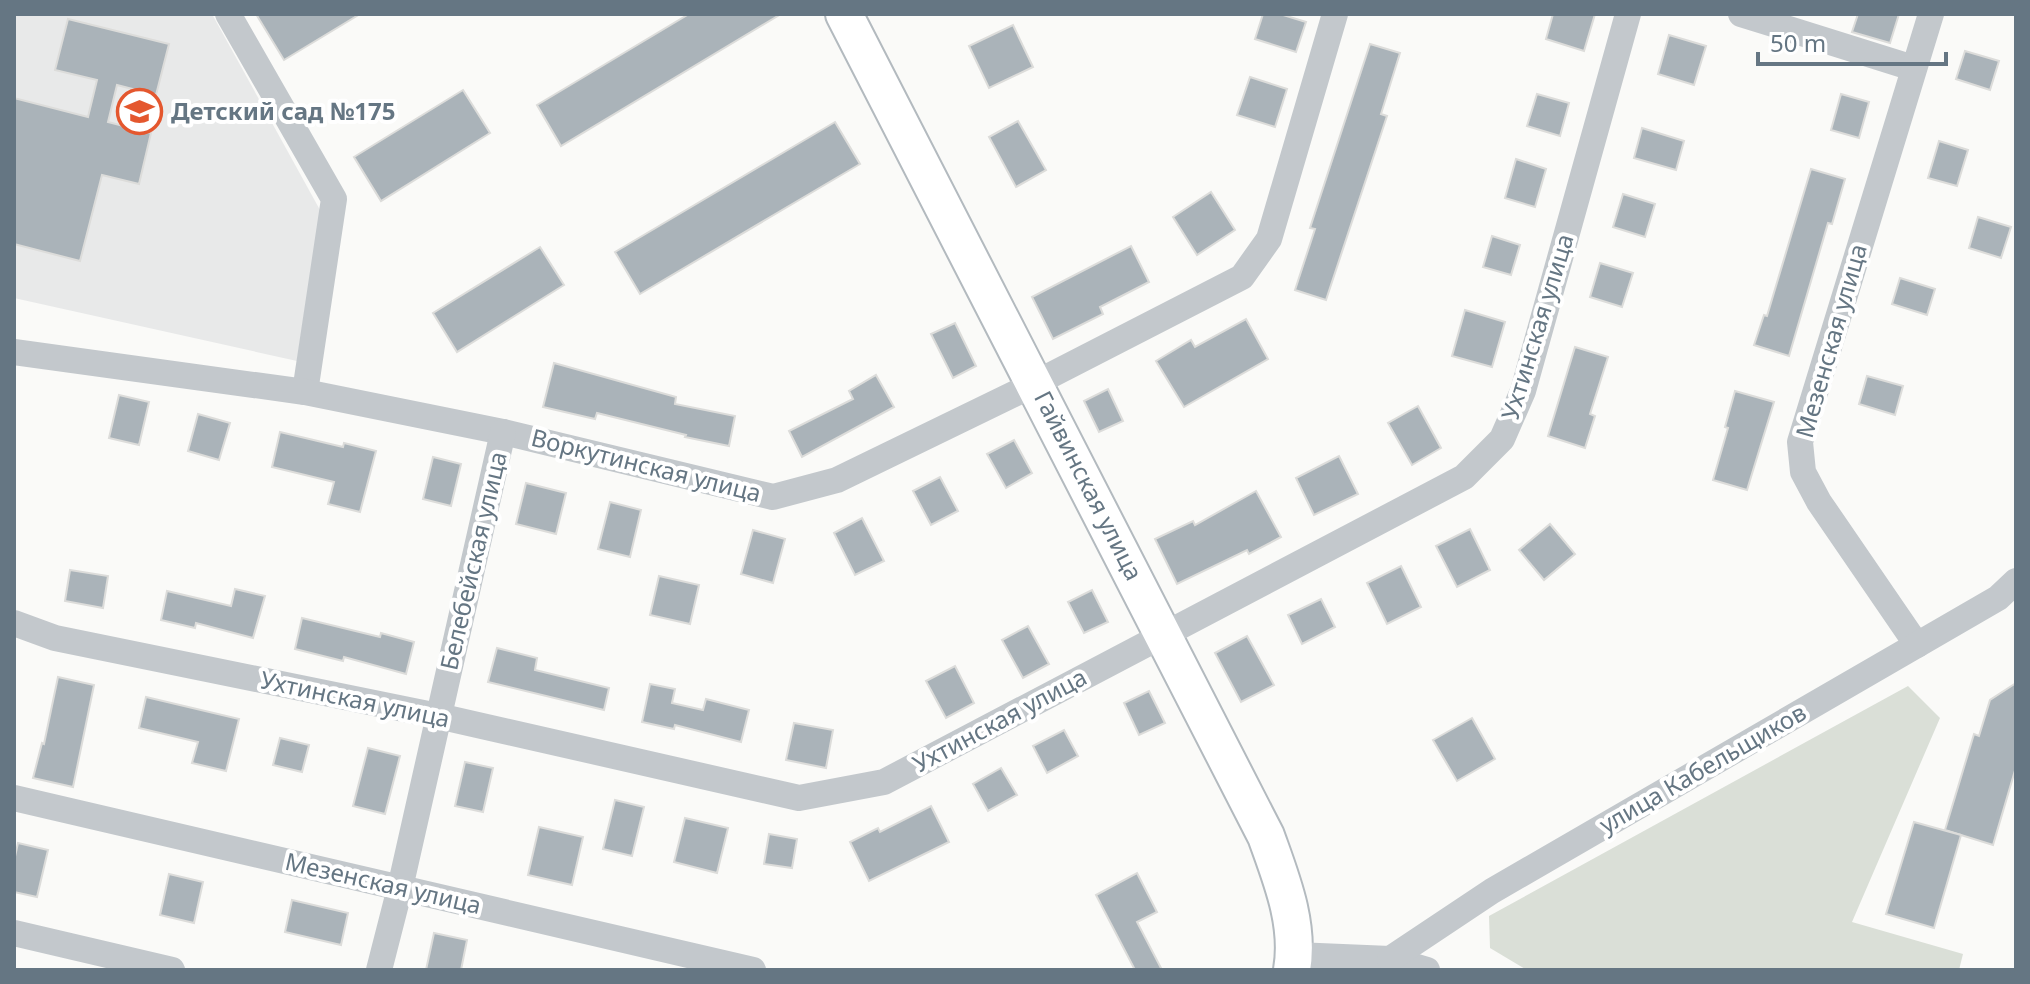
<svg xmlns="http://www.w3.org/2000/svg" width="2030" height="984" viewBox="0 0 2030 984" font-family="'Noto Sans',sans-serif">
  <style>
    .built { fill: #e8e9e9 }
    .green { fill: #dadfd7 }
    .building { fill: #aab3b9; stroke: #dcdcda; stroke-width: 2 }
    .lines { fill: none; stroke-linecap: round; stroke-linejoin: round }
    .secondary-casing { stroke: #b3babf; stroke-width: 40 }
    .street { stroke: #c3c8cc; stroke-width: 26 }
    .secondary { stroke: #fff; stroke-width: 36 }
    .labels { text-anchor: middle; stroke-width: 8; stroke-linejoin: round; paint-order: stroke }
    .poi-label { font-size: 24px; font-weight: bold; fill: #657683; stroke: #fff; text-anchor: start }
    .street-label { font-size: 24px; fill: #657683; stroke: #fff }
  </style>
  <rect width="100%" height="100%" fill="#fafaf8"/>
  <!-- built -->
  <polygon class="built" points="14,14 212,14 320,210 297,361 14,298"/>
  <!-- green -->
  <polygon class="green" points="1908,686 1940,718 1852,922 1963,954 1959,970 1527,970 1490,948 1489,916"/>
  <!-- building -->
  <g class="building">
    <polygon points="256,14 360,14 284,60"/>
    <polygon points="689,14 781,14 561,146 537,105"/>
    <polygon points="1263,14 1280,14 1306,22 1296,52 1255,39"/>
    <polygon points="1553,14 1595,14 1584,51 1546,39"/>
    <polygon points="1858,14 1899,14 1890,43 1852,32"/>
    <polygon points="68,19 169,44 156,95 117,85 108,122 151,133 139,184 102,175 80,261 14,244 14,98 88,117 97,80 55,70"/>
    <polygon points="1013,25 1033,67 989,88 969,46"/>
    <polygon points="1669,35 1706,46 1694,85 1658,74"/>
    <polygon points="1370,44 1400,53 1381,114 1387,116 1326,300 1295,290 1315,229 1310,228"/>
    <polygon points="1965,51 1999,61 1990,90 1956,79"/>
    <polygon points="1250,77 1287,89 1275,127 1237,115"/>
    <polygon points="463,90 490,133 381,201 354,157"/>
    <polygon points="1537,94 1569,103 1560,136 1527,126"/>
    <polygon points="1841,94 1869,102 1859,138 1831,130"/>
    <polygon points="1018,121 1046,170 1016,187 989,137"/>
    <polygon points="835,122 860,164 640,294 615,252"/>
    <polygon points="1642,128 1684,141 1676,170 1634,158"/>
    <polygon points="1939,141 1968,150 1957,186 1928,178"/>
    <polygon points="1516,159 1546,169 1535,207 1505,198"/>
    <polygon points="1811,169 1845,179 1832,224 1828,223 1789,356 1754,345 1764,315 1767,316"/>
    <polygon points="1211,192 1235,230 1197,255 1173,217"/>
    <polygon points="1623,194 1655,204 1645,237 1613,227"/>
    <polygon points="1978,217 2011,227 2001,258 1969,248"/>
    <polygon points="1492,236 1520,245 1511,275 1483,267"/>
    <polygon points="1131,246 1149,282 1100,307 1103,314 1053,339 1032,297"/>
    <polygon points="540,247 564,285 457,352 433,313"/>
    <polygon points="1600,263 1633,273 1622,307 1590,297"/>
    <polygon points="1900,278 1935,289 1927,315 1892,304"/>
    <polygon points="1465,310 1505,322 1492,367 1452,356"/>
    <polygon points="1246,319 1268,359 1184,407 1156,361 1191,340 1195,347"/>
    <polygon points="955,323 976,366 953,378 931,334"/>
    <polygon points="1575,347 1608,357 1590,414 1595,416 1585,448 1548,436"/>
    <polygon points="554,363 676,397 675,404 735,416 729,446 685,437 686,435 597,413 595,419 543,407"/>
    <polygon points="876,375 894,407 802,457 789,431 853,399 849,391"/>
    <polygon points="1867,376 1903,386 1895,415 1859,404"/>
    <polygon points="1108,389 1123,421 1099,432 1084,401"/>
    <polygon points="1735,391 1774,402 1747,490 1713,480 1728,428 1725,427"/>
    <polygon points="119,395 149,402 139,445 109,438"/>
    <polygon points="1418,406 1441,448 1412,465 1388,423"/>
    <polygon points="198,414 230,423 219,460 188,451"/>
    <polygon points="280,432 343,447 344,443 376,451 360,512 328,504 334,482 272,467"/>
    <polygon points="1014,440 1032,473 1006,488 987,454"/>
    <polygon points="1339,456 1358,494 1314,515 1296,478"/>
    <polygon points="433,457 461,464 451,506 423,499"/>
    <polygon points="940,477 958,511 931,525 913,491"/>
    <polygon points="526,483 566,493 556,534 516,524"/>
    <polygon points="1256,491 1281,537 1249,554 1247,550 1177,584 1155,539 1193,521 1195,525"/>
    <polygon points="610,502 641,510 630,557 598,549"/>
    <polygon points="862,518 884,561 855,575 834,533"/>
    <polygon points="1550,524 1575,554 1544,580 1519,550"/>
    <polygon points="1470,529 1490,570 1457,587 1436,546"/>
    <polygon points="753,530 785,539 773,583 741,574"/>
    <polygon points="1401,566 1421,607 1387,624 1367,583"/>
    <polygon points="70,570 108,576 103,608 65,601"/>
    <polygon points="659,576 699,585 690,624 650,615"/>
    <polygon points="235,589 265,596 253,638 196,623 195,628 161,620 167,591 231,606"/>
    <polygon points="1092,590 1108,622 1084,633 1068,602"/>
    <polygon points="1321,599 1335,627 1302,644 1288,615"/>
    <polygon points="302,618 380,637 381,633 414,642 406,674 344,657 343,661 295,649"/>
    <polygon points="1028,626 1049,664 1023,678 1002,640"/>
    <polygon points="1247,636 1274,685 1241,702 1215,653"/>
    <polygon points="497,648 537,658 535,670 609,688 604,710 488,682"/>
    <polygon points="955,666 974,703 946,718 926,681"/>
    <polygon points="58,677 94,685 73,787 33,778 42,743 44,744"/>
    <polygon points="2016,683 2016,767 1993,845 1945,830 1974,734 1979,736 1990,700"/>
    <polygon points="650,684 675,689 672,703 703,710 706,699 749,710 741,742 675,725 674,729 642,722"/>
    <polygon points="1149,691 1165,723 1139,735 1124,703"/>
    <polygon points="146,697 239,719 226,771 192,763 198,742 139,728"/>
    <polygon points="1472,718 1495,759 1457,781 1433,740"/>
    <polygon points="794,723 833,730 826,768 786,760"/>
    <polygon points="1064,730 1078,756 1047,773 1033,746"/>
    <polygon points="280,738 309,745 302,772 273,765"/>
    <polygon points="368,748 400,756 385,814 353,806"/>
    <polygon points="465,762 493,768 483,812 455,806"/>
    <polygon points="1001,768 1017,795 988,811 973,784"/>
    <polygon points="615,800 644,807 632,856 603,849"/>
    <polygon points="931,806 949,842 869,881 850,842 878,828 880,832"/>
    <polygon points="685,818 728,828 717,873 674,862"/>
    <polygon points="1914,822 1961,835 1934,928 1886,914"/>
    <polygon points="539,827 583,837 572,885 528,875"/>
    <polygon points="769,834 797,839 792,868 764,864"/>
    <polygon points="18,843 48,850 37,897 14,892 14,861"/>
    <polygon points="1137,873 1157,912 1137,922 1162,970 1135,970 1096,895"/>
    <polygon points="169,874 203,882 194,923 160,915"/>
    <polygon points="292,900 348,913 341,945 285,932"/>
    <polygon points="434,933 467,940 461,970 426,970"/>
  </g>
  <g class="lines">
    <defs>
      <path id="secondary" d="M 844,14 L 1266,836 C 1281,878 1300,924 1292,970"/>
    </defs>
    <!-- secondary casing -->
    <use href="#secondary" class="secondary-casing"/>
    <!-- street -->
    <g class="street">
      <polyline points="228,14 334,199 305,392"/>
      <polyline points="1741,14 1913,68"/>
      <polyline points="14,352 305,392 503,432 773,497 837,480 1016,393 1242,277 1269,239 1335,14"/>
      <polyline points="14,623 55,638 438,716 799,798 884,782 1464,477 1502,439 1523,391 1628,14"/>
      <polyline points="1917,645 1819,502 1803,472 1800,442 1931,14"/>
      <polyline points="14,798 753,970"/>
      <polyline points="14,933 172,970"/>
      <polyline points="1295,955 1390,959 1427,970"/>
      <polyline points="1390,959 1492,891 1998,598 2016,581"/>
      <polyline points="379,970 400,888 503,432"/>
    </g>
    <!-- secondary -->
    <use href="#secondary" class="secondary"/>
  </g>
  <!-- icons -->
  <defs>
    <symbol id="school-ring" viewBox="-11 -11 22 22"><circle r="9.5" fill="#fff" stroke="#e4572e" stroke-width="1.5"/><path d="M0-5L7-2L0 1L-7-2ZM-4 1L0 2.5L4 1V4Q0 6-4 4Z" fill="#e4572e"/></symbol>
  </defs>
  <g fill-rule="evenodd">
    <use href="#school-ring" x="114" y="86" width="51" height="51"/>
  </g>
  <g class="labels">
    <!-- poi labels -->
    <g class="poi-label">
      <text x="171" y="120">Детский сад №175</text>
    </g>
    <!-- street labels -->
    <g class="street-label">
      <text transform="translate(1538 327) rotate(-73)" y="8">Ухтинская улица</text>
      <text transform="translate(1832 341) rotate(-74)" y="8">Мезенская улица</text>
      <text transform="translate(646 466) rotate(14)" y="8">Воркутинская улица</text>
      <text transform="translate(1088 486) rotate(63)" y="8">Гайвинская улица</text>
      <text transform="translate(474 561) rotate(-77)" y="8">Белебейская улица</text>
      <text transform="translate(355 700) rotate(12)" y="8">Ухтинская улица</text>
      <text transform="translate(1000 721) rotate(-28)" y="8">Ухтинская улица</text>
      <text transform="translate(1703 769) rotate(-30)" y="8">улица Кабельщиков</text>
      <text transform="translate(383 884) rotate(13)" y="8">Мезенская улица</text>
    </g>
  </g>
  <!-- border -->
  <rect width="2030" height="984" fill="none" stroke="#657683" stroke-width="32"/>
  <!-- scale -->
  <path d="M1758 52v12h188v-12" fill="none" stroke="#657683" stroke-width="4"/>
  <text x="1770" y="52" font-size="24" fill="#657683" stroke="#ffffff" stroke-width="6" paint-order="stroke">50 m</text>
</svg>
